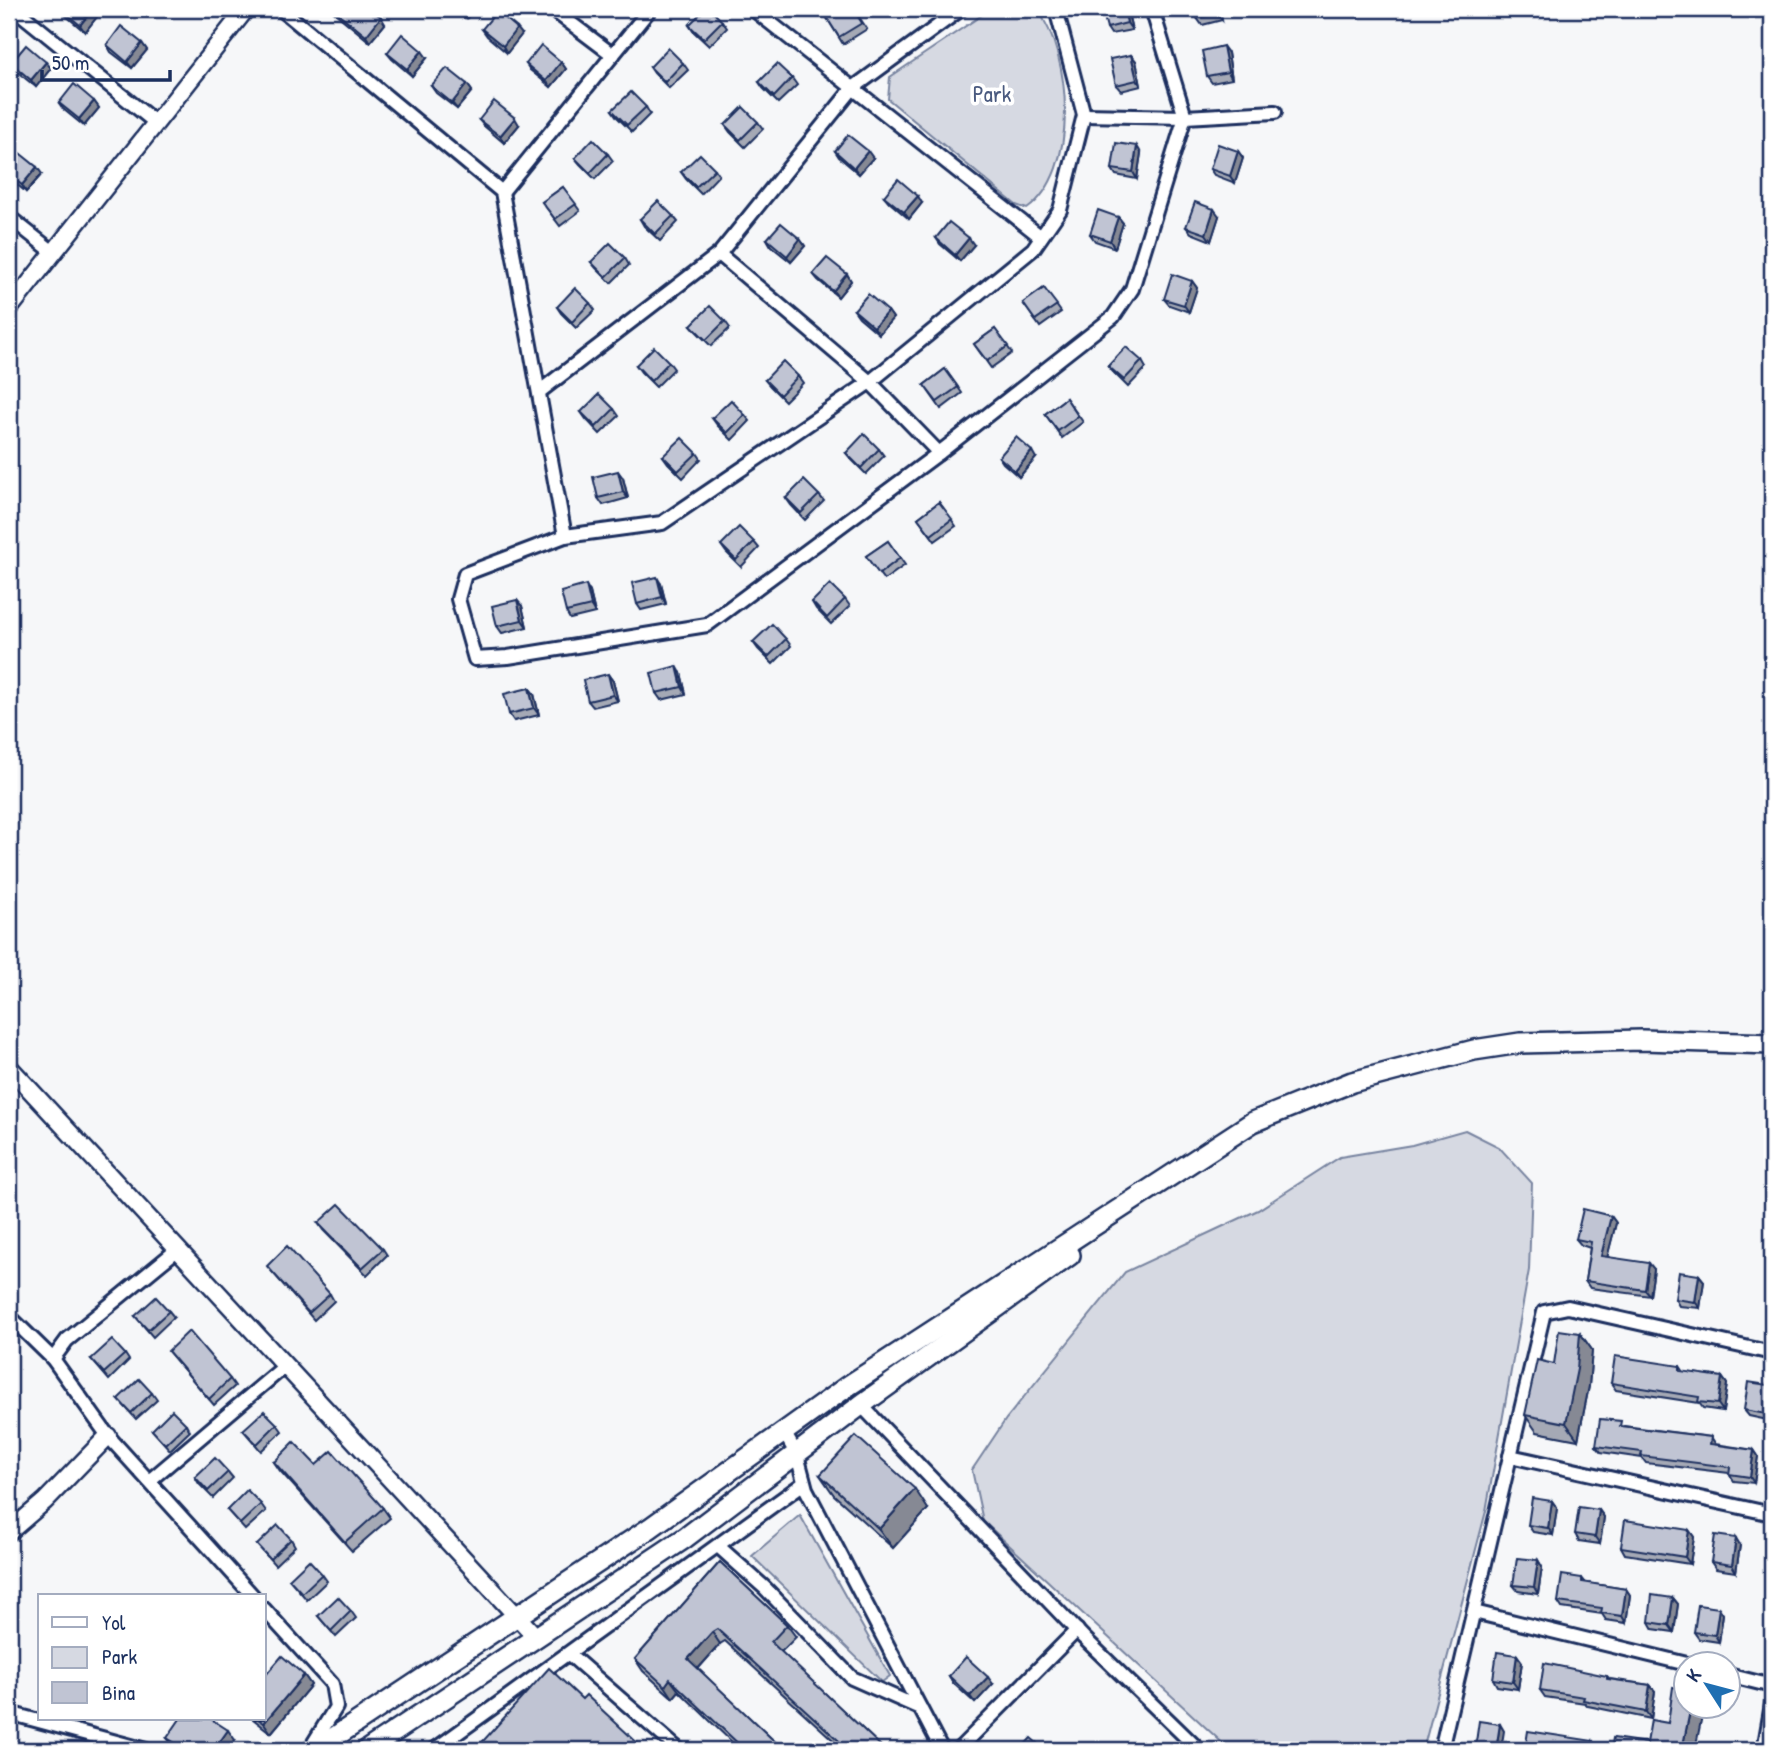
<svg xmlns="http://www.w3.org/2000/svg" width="1781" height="1759" viewBox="0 0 1781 1759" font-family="'Patrick Hand',sans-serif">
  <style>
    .green { fill: #d6d9e2; stroke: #7884a0; stroke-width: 2 }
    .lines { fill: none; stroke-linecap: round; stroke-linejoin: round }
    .minor-casing { stroke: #1b2f5e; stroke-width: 18 }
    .tertiary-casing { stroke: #1b2f5e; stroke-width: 21 }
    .secondary-casing { stroke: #1b2f5e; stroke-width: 24 }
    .minor { stroke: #fff; stroke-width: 12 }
    .tertiary { stroke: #fff; stroke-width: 16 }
    .secondary { stroke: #fff; stroke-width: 19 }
    .wall { fill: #a5a9b5; stroke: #1b2f5e; stroke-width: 2 }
    .shaded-wall { fill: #868994; stroke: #1b2f5e; stroke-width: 2 }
    .building { fill: #c0c4d3; stroke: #1b2f5e; stroke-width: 2 }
    .labels { text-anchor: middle; stroke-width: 7; stroke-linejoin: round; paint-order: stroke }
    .park-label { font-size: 23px; fill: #4a5a7f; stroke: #fff }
  </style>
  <rect width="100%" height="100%" fill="#f6f7f9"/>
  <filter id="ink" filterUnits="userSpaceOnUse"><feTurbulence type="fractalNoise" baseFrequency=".0143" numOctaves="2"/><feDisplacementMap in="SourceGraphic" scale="14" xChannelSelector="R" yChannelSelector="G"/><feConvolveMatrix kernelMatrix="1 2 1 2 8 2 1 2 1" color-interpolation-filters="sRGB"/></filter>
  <g filter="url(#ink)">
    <!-- green -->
    <g class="green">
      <path d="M 991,9 L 1037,9 C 1072,56 1080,171 1027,209 L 1016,205 L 888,99 L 890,77 Z"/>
      <polygon points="1465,1130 1499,1147 1532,1183 1529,1270 1486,1511 1423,1750 1230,1750 983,1521 972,1470 1006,1419 1125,1272 1258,1210 1340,1157 1412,1145"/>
      <polygon points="800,1515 890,1676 882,1682 752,1556"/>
    </g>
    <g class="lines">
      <defs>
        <g id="minor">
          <polyline points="15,9 156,123"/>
          <polyline points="281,9 502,192 565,536"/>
          <polyline points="552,9 613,55"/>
          <polyline points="753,9 1041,237"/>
          <polyline points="1056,9 1084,115 1060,210 1033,249 870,382 662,523 565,536 465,574 458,599 475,659 508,657 707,625 939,453 1113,317 1132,289 1185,117 1152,9"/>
          <polyline points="1084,115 1185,117 1275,112"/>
          <polyline points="502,192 650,9"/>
          <polyline points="9,217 53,252"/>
          <polyline points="719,254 870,382 939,453"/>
          <polyline points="539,392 719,254 853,88 961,9"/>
          <polyline points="9,1316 53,1359 108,1436 253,1596"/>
          <polyline points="53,1359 67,1340 178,1249"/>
          <polyline points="861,1405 1084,1638 1199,1750"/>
          <polyline points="784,1432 797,1455 806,1489 942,1750"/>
          <polyline points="1510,1456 1772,1514"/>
          <polyline points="149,1481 285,1366"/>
          <polyline points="718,1546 765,1588 852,1678 920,1708"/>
          <polyline points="264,1609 332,1684 336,1707 310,1749"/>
          <polyline points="1474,1612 1687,1664"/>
          <polyline points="569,1654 679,1750"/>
          <polyline points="1728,1675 1772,1686"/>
          <polyline points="9,1713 146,1750"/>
          <polyline points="434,1750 804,1483"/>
          <polyline points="958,1750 1077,1630"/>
          <polyline points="1441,1750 1544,1312 1568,1307 1772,1353"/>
          <polyline points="1764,1750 1772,1704"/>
        </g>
        <g id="tertiary">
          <polyline points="9,309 246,9"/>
          <polyline points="9,1067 537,1638"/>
          <polyline points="9,1532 45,1501 108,1436"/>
        </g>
        <g id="secondary">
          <polyline points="315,1750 650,1528 848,1386 1253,1122 1352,1082 1474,1050 1520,1043 1642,1040 1772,1044"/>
          <polyline points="367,1750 685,1538 861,1405 1070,1255"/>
        </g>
      </defs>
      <!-- minor casing -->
      <use href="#minor" class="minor-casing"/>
      <!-- tertiary casing -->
      <use href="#tertiary" class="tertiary-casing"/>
      <!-- secondary casing -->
      <use href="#secondary" class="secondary-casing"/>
      <!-- minor -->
      <use href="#minor" class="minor"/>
      <!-- tertiary -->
      <use href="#tertiary" class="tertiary"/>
      <!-- secondary -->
      <use href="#secondary" class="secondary"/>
    </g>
    <!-- wall -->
    <g class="wall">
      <polygon points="58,9 97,9 100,13 85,32"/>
      <polygon points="330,9 370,9 385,24 370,42"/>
      <polygon points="456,9 474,9 467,18"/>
      <polygon points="854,9 867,29 843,44 827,18"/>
      <polygon points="1127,9 1132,30 1111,34 1107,28"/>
      <polygon points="1195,9 1220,9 1222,20 1202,25 1197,18"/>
      <polygon points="722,21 727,28 709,46 693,31 689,25"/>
      <polygon points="482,29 522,34 507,53 487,36"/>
      <polygon points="142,43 147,50 132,68 111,52 107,45"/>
      <polygon points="387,53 427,58 412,76 392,59"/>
      <polygon points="1228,53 1232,79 1212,83 1207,76"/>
      <polygon points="1131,55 1136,61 1141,86 1121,91 1116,85"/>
      <polygon points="561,62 566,69 551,87 530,70 526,64"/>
      <polygon points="11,63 51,68 36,87 15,70"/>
      <polygon points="683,63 688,70 669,88 654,73 650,67"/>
      <polygon points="792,78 797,85 778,103 763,88 759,82"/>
      <polygon points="467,84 472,91 457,109 436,93 431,86"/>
      <polygon points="94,101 99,108 84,126 63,109 59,103"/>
      <polygon points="646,107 650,114 632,132 617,117 612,110"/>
      <polygon points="479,120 519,125 504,143 484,126"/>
      <polygon points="758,122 763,129 745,147 730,132 725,125"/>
      <polygon points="835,151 873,158 859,174 839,157"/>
      <polygon points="1238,151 1243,158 1235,183 1214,175 1210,169"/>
      <polygon points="1141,153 1137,179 1116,175 1112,169"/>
      <polygon points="608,154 613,161 595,179 580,164 575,158"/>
      <polygon points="9,159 42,174 26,192 9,178"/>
      <polygon points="715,169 719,175 701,194 686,179 681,172"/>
      <polygon points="563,187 580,211 560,226 542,202"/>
      <polygon points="884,196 922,203 909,219 889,202"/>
      <polygon points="673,216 678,222 660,241 644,226 640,219"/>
      <polygon points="1219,216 1211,241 1191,233 1186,227"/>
      <polygon points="1118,217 1123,223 1115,248 1095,241 1090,234"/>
      <polygon points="936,238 974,245 960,261 940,244"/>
      <polygon points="767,239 800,239 805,246 791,262 771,246"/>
      <polygon points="625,258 629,265 611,283 596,268 591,262"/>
      <polygon points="813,274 847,274 851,281 838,297 818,280"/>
      <polygon points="1192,281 1197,288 1189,312 1169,305 1164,299"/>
      <polygon points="1044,288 1061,312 1040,327 1023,303"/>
      <polygon points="590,303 595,310 576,328 561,313 557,307"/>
      <polygon points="854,310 888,311 893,318 879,334 859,317"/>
      <polygon points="725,321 730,328 711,346 696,331 691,325"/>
      <polygon points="995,329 1012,353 991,368 974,344"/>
      <polygon points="1142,361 1146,368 1128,387 1113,372 1108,366"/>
      <polygon points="669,362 674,369 656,387 641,372 636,365"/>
      <polygon points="945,369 962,393 941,409 924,385"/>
      <polygon points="798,376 803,383 785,401 770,386 765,380"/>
      <polygon points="1066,398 1083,422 1062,438 1045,414"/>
      <polygon points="614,409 619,416 600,434 586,419 581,412"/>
      <polygon points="745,415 750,421 732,440 717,425 712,418"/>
      <polygon points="879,449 884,456 866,474 851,459 846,453"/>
      <polygon points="697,453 701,459 683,478 668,463 663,456"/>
      <polygon points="999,457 1036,458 1019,477 1003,463"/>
      <polygon points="623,478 628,498 603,505 598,498"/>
      <polygon points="819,495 824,501 805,520 791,505 786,498"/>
      <polygon points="939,502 956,526 935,541 918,518"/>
      <polygon points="888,541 905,565 884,580 866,556"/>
      <polygon points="754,542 759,548 741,567 726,552 721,545"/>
      <polygon points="661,584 666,604 641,610 637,604"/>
      <polygon points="590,592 595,613 570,619 566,612"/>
      <polygon points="845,599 850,606 831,624 816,609 812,602"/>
      <polygon points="522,606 527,627 502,633 497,626"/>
      <polygon points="786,639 791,646 773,664 758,649 753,642"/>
      <polygon points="681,673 686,694 661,700 656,693"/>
      <polygon points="613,681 618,701 593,707 588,701"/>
      <polygon points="529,688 534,694 539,715 514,721 509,714"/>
      <polygon points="1611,1216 1616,1223 1607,1257 1654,1269 1650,1296 1590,1288 1585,1281 1590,1248 1581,1245 1576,1239"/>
      <polygon points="318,1223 383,1249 387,1255 367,1275 323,1230"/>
      <polygon points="267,1266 330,1294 334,1301 314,1320"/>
      <polygon points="1699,1275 1704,1281 1700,1308 1679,1306 1675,1299"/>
      <polygon points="169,1311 174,1317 153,1337 135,1316"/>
      <polygon points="1580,1333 1592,1350 1589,1386 1578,1440 1537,1432 1525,1415 1554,1364"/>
      <polygon points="168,1351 230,1379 235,1386 214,1405"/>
      <polygon points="125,1354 129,1360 109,1380 91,1359"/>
      <polygon points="1680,1366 1684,1372 1722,1377 1727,1384 1723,1411 1703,1408 1699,1403 1616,1390 1611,1383"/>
      <polygon points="1768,1385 1770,1388 1772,1388 1772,1421 1749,1416 1744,1410"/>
      <polygon points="152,1393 157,1400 136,1419 118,1399"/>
      <polygon points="186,1424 190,1431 170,1450 152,1430"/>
      <polygon points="277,1424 282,1431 261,1451 243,1430"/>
      <polygon points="1624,1426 1711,1437 1715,1444 1754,1450 1758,1456 1754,1483 1734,1481 1729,1473 1646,1463 1642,1458 1601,1452 1596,1446"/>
      <polygon points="274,1462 383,1508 390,1518 352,1551 280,1471"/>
      <polygon points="228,1472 233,1478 213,1498 199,1484 195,1477"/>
      <polygon points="820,1475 928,1509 893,1548 834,1495"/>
      <polygon points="1552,1501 1557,1508 1553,1535 1533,1532 1528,1525"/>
      <polygon points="261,1504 266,1511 245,1530 227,1510"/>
      <polygon points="1599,1510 1604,1517 1600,1544 1579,1541 1575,1534"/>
      <polygon points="1689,1530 1694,1537 1690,1564 1625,1554 1621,1547"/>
      <polygon points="291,1539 295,1546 275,1565 257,1545"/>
      <polygon points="1740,1545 1736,1572 1716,1569 1711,1562"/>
      <polygon points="1538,1560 1542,1567 1538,1594 1518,1591 1513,1585"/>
      <polygon points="720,1562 787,1625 796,1637 781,1652 885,1750 844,1750 725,1641 720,1644 698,1669 771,1738 785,1750 740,1750 679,1691 673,1698 643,1671 635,1659"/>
      <polygon points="322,1574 327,1581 307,1600 289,1579"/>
      <polygon points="1582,1578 1586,1583 1626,1589 1630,1595 1626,1623 1606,1620 1602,1614 1562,1608 1558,1602"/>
      <polygon points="1673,1598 1678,1604 1674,1632 1653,1629 1649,1622"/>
      <polygon points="1719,1608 1723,1614 1719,1642 1699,1639 1694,1632"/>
      <polygon points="351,1611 356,1618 336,1637 318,1616"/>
      <polygon points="1517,1655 1522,1662 1518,1689 1497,1686 1493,1679"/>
      <polygon points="304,1675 311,1685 271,1733 253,1719 264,1719"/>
      <polygon points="949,1676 993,1684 975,1703 953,1683"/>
      <polygon points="1607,1676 1610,1679 1650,1685 1655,1691 1651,1719 1588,1706 1585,1703 1545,1697 1540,1690"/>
      <polygon points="167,1738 235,1740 227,1750 178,1750 174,1747"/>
    </g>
    <!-- shaded-wall -->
    <g class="shaded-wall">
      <polygon points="93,9 97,9 100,13 85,32 80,25"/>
      <polygon points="464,9 474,9 467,18 462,11"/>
      <polygon points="1124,9 1127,9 1132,30 1127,23"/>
      <polygon points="1216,9 1220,9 1222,20 1217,14"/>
      <polygon points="381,17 385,24 370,42 366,36"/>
      <polygon points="517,28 522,34 507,53 503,46"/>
      <polygon points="142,43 147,50 132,68 127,62"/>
      <polygon points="1223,46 1228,53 1232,79 1228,72"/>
      <polygon points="422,51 427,58 412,76 407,69"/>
      <polygon points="1131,55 1136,61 1141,86 1137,80"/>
      <polygon points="46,62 51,68 36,87 31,80"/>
      <polygon points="561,62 566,69 551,87 546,81"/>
      <polygon points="467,84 472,91 457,109 452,103"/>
      <polygon points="94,101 99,108 84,126 79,119"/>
      <polygon points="515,118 519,125 504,143 500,136"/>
      <polygon points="1137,146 1141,153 1137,179 1133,172"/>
      <polygon points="868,151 873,158 859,174 854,168"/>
      <polygon points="1238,151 1243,158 1235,183 1230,176"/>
      <polygon points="37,167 42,174 26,192 22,185"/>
      <polygon points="918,196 922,203 909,219 904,212"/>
      <polygon points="1214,209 1219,216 1211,241 1206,234"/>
      <polygon points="1118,217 1123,223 1115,248 1110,241"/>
      <polygon points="969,238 974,245 960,261 955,255"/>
      <polygon points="800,239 805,246 791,262 787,256"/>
      <polygon points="847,274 851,281 838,297 833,291"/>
      <polygon points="1192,281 1197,288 1189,312 1184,305"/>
      <polygon points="888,311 893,318 879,334 874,327"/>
      <polygon points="1032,451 1036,458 1019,477 1015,471"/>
      <polygon points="618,471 623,478 628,498 623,492"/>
      <polygon points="657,577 661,584 666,604 662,597"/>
      <polygon points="586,585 590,592 595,613 591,606"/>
      <polygon points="517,600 522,606 527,627 522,620"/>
      <polygon points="677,666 681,673 686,694 682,687"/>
      <polygon points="608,674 613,681 618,701 613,695"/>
      <polygon points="529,688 534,694 539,715 534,708"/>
      <polygon points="1611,1216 1616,1223 1606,1262 1601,1256"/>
      <polygon points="1649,1263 1654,1269 1650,1296 1645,1290"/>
      <polygon points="1699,1275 1704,1281 1700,1308 1695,1302"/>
      <polygon points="1580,1333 1592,1350 1589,1386 1578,1440 1566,1423"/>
      <polygon points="1722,1377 1727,1384 1723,1411 1718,1404"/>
      <polygon points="1711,1437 1715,1443 1714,1450 1710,1444"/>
      <polygon points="1754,1450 1758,1456 1754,1483 1750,1477"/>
      <polygon points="915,1489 928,1509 893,1548 879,1529"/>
      <polygon points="1552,1501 1557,1508 1553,1535 1548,1528"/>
      <polygon points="1599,1510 1604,1517 1600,1544 1595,1537"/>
      <polygon points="1689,1530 1694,1537 1690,1564 1685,1557"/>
      <polygon points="1736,1538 1740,1545 1736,1572 1732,1565"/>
      <polygon points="1538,1560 1542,1567 1538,1594 1534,1587"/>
      <polygon points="1626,1589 1630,1595 1626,1623 1622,1616"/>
      <polygon points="1673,1598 1678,1604 1674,1632 1669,1625"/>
      <polygon points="1719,1608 1723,1614 1719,1642 1715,1635"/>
      <polygon points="712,1632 720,1644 696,1671 688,1659"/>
      <polygon points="1517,1655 1522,1662 1518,1689 1513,1682"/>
      <polygon points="304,1675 311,1685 271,1733 264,1723"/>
      <polygon points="988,1677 993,1684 975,1703 970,1696"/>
      <polygon points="670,1679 679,1691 673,1698 665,1686"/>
      <polygon points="1650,1685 1655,1691 1651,1719 1646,1712"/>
      <polygon points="1691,1706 1704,1706 1695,1750 1682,1750"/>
      <polygon points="1500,1724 1504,1731 1501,1750 1496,1750"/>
      <polygon points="228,1730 235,1740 227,1750 214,1750"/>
      <polygon points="16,1741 20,1748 20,1750 13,1750"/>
      <polygon points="1593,1741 1598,1748 1598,1750 1592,1750"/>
    </g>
    <!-- building -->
    <g class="building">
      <polygon points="61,9 93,9 80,25"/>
      <polygon points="333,9 370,9 381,17 366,36"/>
      <polygon points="705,9 710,9 722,21 704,39 689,25"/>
      <polygon points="841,9 853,9 862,23 839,37 827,18"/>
      <polygon points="1102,9 1124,9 1127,23 1107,28"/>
      <polygon points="1195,9 1216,9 1217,14 1197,18"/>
      <polygon points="497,11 517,28 503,46 482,29"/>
      <polygon points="121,26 142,43 127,62 107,45"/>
      <polygon points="402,34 422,51 407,69 387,53"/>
      <polygon points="26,45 46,62 31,80 11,63"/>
      <polygon points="541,45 561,62 546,81 526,64"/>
      <polygon points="1223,46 1228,72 1207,76 1202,51"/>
      <polygon points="668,48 683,63 665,82 650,67"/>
      <polygon points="1131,55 1137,80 1116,85 1110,59"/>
      <polygon points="777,64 792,78 774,97 759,82"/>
      <polygon points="447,68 467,84 452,103 431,86"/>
      <polygon points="74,84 94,101 79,119 59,103"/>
      <polygon points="631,92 646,107 627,125 612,110"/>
      <polygon points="494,101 515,118 500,136 479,120"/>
      <polygon points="743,107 758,122 740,140 725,125"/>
      <polygon points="848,135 868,151 854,168 835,151"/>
      <polygon points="593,139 608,154 590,173 575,158"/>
      <polygon points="1116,143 1137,146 1133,172 1112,169"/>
      <polygon points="1218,144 1238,151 1230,176 1210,169"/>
      <polygon points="16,150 37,167 22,185 9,175 9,159"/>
      <polygon points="700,154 715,169 696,187 681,172"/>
      <polygon points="898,179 918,196 904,212 884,196"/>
      <polygon points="563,187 576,204 555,219 542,202"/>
      <polygon points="658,201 673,216 655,234 640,219"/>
      <polygon points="1195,202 1214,209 1206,234 1186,227"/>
      <polygon points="1098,210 1118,217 1110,241 1090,234"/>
      <polygon points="949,222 969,238 955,255 936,238"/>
      <polygon points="781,223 800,239 787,256 767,239"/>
      <polygon points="610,243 625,258 606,277 591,262"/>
      <polygon points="827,258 847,274 833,291 813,274"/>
      <polygon points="1172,274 1192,281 1184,305 1164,299"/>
      <polygon points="575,288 590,303 572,322 557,307"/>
      <polygon points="1044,288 1057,305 1035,320 1023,303"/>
      <polygon points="868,294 888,311 874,327 854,310"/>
      <polygon points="710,306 725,321 706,340 691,325"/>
      <polygon points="995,329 1008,346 987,361 974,344"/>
      <polygon points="654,347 669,362 651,381 636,365"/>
      <polygon points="1126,347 1142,361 1124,380 1108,366"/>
      <polygon points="783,361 798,376 780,395 765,380"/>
      <polygon points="945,369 958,387 937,402 924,385"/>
      <polygon points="599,394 614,409 596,427 581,412"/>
      <polygon points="1066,398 1078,416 1058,431 1045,414"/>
      <polygon points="731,400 745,415 727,433 712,418"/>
      <polygon points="864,434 879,449 861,468 846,453"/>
      <polygon points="1016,437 1032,451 1015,471 999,457"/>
      <polygon points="682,438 697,453 678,471 663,456"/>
      <polygon points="618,471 623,492 598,498 593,477"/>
      <polygon points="804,480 819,495 801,513 786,498"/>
      <polygon points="939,502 952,519 931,535 918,518"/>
      <polygon points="739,527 754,542 736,560 721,545"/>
      <polygon points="888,541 900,558 879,574 866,556"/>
      <polygon points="657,577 662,597 637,604 632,583"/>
      <polygon points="830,584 845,599 827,618 812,602"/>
      <polygon points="586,585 591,606 566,612 561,592"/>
      <polygon points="517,600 522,620 497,626 492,606"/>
      <polygon points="772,624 786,639 768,657 753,642"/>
      <polygon points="677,666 682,687 656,693 651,673"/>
      <polygon points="608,674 613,695 588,701 583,680"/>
      <polygon points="529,688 534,708 509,714 504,694"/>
      <polygon points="339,1204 383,1249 362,1268 318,1223"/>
      <polygon points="1583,1209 1611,1216 1601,1256 1649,1263 1645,1290 1585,1281 1591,1242 1576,1239"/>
      <polygon points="287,1246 330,1294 309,1313 267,1266"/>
      <polygon points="1679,1272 1699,1275 1695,1302 1675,1299"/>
      <polygon points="1771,1290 1772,1291 1772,1318 1767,1318"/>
      <polygon points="156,1297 169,1311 148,1330 135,1316"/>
      <polygon points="1559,1330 1580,1333 1577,1369 1566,1423 1525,1415 1537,1360 1554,1364"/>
      <polygon points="189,1331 230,1379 209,1399 168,1351"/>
      <polygon points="112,1340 125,1354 104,1373 91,1359"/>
      <polygon points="1615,1356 1680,1366 1680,1371 1722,1377 1718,1404 1698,1402 1699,1397 1611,1383"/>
      <polygon points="139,1379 152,1393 131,1413 118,1399"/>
      <polygon points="1748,1382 1768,1385 1768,1388 1772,1388 1772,1415 1744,1410"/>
      <polygon points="172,1410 186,1424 165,1444 152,1430"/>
      <polygon points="264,1411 277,1424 257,1444 243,1430"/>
      <polygon points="1600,1419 1621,1421 1620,1426 1711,1437 1710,1444 1754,1450 1750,1477 1729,1474 1730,1467 1641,1456 1642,1452 1596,1446"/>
      <polygon points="856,1436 915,1489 879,1529 820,1475"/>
      <polygon points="294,1442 316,1465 332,1451 383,1508 345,1542 274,1462"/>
      <polygon points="215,1458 228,1472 208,1491 195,1477"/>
      <polygon points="247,1490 261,1504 240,1524 227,1510"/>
      <polygon points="1532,1498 1552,1501 1548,1528 1528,1525"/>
      <polygon points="1579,1507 1599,1510 1595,1537 1575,1534"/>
      <polygon points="1625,1520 1689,1530 1685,1557 1621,1547"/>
      <polygon points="278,1525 291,1539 270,1559 257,1545"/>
      <polygon points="1715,1535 1736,1538 1732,1565 1711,1562"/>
      <polygon points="1517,1558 1538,1560 1534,1587 1513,1585"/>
      <polygon points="309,1560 322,1574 302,1593 289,1579"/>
      <polygon points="720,1562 787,1625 771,1642 885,1750 849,1750 717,1629 712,1632 688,1659 771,1738 785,1750 745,1750 670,1679 665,1686 635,1659"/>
      <polygon points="1562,1575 1582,1578 1582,1582 1626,1589 1622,1616 1601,1613 1602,1608 1558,1602"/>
      <polygon points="1652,1595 1673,1598 1669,1625 1649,1622"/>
      <polygon points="338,1597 351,1611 331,1631 318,1616"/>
      <polygon points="1698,1605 1719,1608 1715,1635 1694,1632"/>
      <polygon points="1497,1652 1517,1655 1513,1682 1493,1679"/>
      <polygon points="282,1656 304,1675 264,1723 258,1719 264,1719 264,1677"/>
      <polygon points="966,1657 988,1677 970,1696 949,1676"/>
      <polygon points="1544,1663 1607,1676 1607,1679 1650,1685 1646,1712 1583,1700 1584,1697 1540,1690"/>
      <polygon points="549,1668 582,1699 586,1695 645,1750 475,1750"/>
      <polygon points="1673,1687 1686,1689 1686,1706 1691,1706 1682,1750 1611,1750 1613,1738 1647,1743 1651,1720 1668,1723"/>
      <polygon points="180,1719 211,1719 228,1730 214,1750 187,1750 167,1738"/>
      <polygon points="1479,1721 1500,1724 1496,1750 1475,1749"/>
      <polygon points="1528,1731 1593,1741 1592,1750 1525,1750"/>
      <polygon points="1031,1738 1045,1750 1020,1750"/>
      <polygon points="9,1739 16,1741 13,1750 9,1750"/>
    </g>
  </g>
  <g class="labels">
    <!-- park labels -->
    <g class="park-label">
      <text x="992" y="102">Park</text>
    </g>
  </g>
  <!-- margin -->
  <rect width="1781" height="1759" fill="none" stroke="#fff" stroke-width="35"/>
  <rect x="18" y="18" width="1746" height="1724" fill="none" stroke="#1b2f5e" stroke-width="2.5" filter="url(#ink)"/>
  <!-- legend -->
  <rect x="38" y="1594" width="228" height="126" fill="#ffffff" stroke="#a4acbf" stroke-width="2"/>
  <rect x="52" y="1617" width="35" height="10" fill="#ffffff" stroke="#a4acbf" stroke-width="2"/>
  <text x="102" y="1630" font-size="21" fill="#1b2f5e">Yol</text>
  <rect x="52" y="1647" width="35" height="21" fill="#d6d9e2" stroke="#a4acbf" stroke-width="2"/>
  <text x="102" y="1664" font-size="21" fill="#1b2f5e">Park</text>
  <rect x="52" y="1682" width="35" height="21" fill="#c0c4d3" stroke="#a4acbf" stroke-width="2"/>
  <text x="102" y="1700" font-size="21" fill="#1b2f5e">Bina</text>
  <!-- north arrow -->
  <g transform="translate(1707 1685) rotate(306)"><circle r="33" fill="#ffffff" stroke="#a4acbf" stroke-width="2"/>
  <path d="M0-5L12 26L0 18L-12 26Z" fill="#1f6fb2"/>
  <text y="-10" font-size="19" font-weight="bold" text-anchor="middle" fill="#1b2f5e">K</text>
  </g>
  <!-- scale -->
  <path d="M42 70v10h128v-10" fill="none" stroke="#1b2f5e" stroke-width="3.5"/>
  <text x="52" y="70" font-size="21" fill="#1b2f5e" stroke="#ffffff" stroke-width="5" paint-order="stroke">50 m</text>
</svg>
